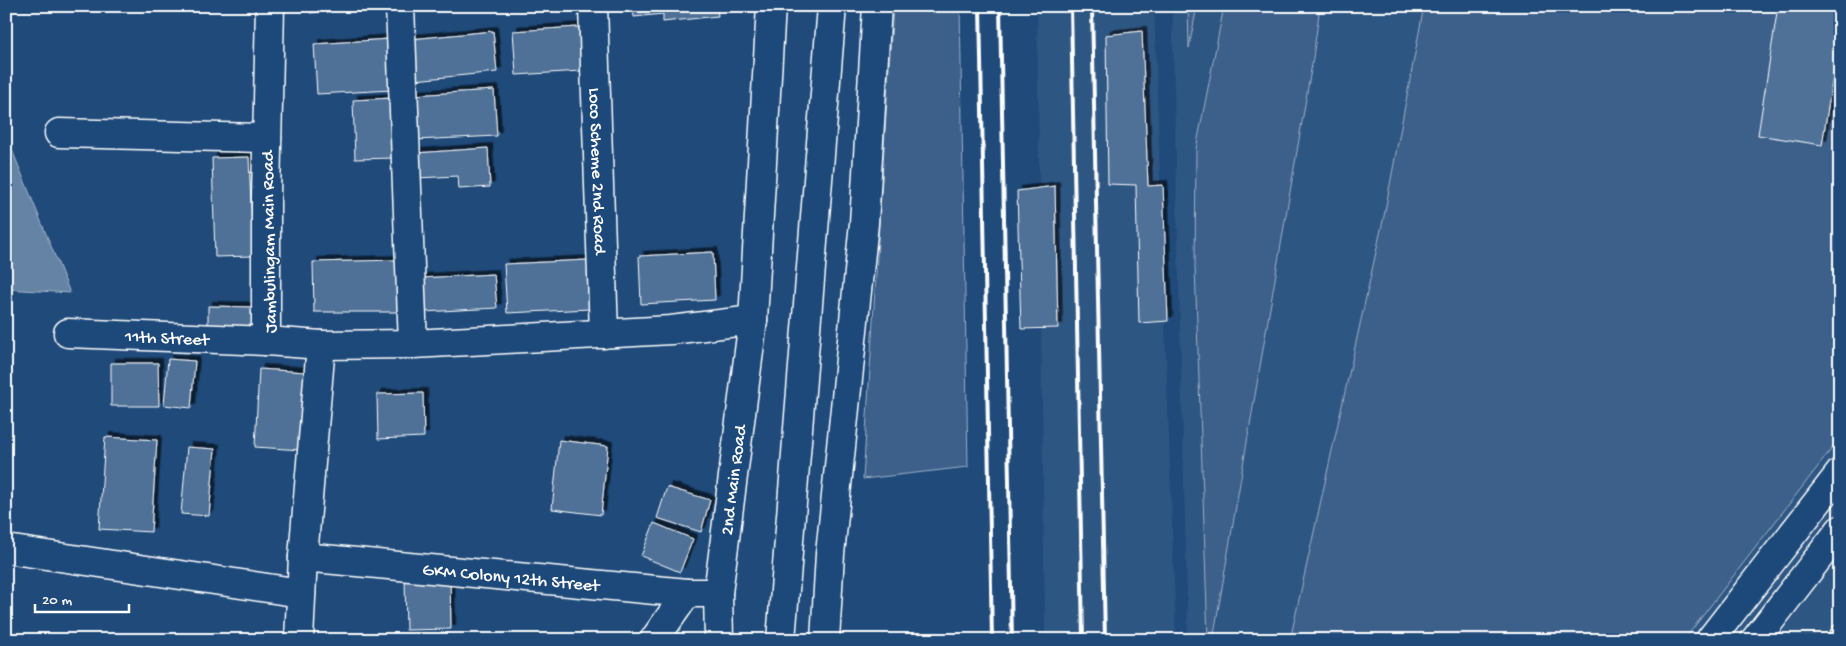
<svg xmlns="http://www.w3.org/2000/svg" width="1846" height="646" font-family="'Gochi Hand',sans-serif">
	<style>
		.built { fill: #2e5683 }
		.green { fill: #3c618b; stroke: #9eb0c5 }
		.water { fill: #6583a4; stroke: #a3b5c8 }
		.building { fill: #507197; stroke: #fff; filter: url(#shadow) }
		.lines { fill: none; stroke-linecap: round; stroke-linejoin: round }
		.service-casing { stroke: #fff; stroke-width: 19 }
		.minor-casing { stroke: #fff; stroke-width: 31 }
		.tertiary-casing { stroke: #fff; stroke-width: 31 }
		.secondary-casing { stroke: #fff; stroke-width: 31 }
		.service { stroke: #1f4a7a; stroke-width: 15 }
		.minor { stroke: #1f4a7a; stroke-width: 28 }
		.tertiary { stroke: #1f4a7a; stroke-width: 28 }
		.secondary { stroke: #1f4a7a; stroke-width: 28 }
		.rail { stroke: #fff; stroke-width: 4 }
		.labels { text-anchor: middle; stroke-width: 4; stroke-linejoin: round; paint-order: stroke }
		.street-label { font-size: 18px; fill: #fff; stroke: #1f4a7a }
	</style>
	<defs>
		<filter id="shadow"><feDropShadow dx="4.5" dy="-4.5" stdDeviation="0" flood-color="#0009"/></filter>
	</defs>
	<rect width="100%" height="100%" fill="#1f4a7a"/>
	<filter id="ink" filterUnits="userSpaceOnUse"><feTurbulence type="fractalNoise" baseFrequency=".02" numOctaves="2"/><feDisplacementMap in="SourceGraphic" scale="10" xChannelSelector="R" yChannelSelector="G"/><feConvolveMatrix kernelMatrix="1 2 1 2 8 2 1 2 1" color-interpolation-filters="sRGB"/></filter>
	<g filter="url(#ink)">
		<g class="built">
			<polygon points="1037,6 1154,6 1176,640 1045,640"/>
			<polygon points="1172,6 1840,6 1840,640 1188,640"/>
		</g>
		<g class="green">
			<polygon points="893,6 960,6 968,467 863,479"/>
			<polygon points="1188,6 1197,6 1189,48"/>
			<polygon points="1224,6 1320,6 1313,58 1213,640 1208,640 1195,266 1196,149"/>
			<polygon points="1424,6 1840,6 1840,438 1684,640 1290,640 1384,216"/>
		</g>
		<polygon class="water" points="6,135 70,293 6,289"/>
		<g class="building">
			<polygon points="310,6 355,6 355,8 310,13"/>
			<polygon points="633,6 717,6 718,16 663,22 663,14 634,17"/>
			<polygon points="1778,6 1840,6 1840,32 1822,145 1758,135"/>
			<polygon points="579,27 581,71 516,75 513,31"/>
			<polygon points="493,31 497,72 415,80 411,39"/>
			<polygon points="1142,31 1148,186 1163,185 1168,321 1139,323 1136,185 1108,184 1106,35"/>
			<polygon points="389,39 392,90 317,94 314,44"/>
			<polygon points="494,90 497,136 416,140 413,95"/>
			<polygon points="393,98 395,158 355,159 353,100"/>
			<polygon points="488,148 490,187 459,189 458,176 417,178 415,153"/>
			<polygon points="249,157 253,256 215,257 212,158"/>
			<polygon points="1055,186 1058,328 1021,329 1017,191"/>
			<polygon points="713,252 715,300 641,304 639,256"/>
			<polygon points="398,260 400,312 314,312 313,262"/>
			<polygon points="588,260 590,309 507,313 504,264"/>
			<polygon points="494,274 497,308 423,312 421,278"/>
			<polygon points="208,306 254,307 254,330 208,330"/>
			<polygon points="168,359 195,361 191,408 164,405"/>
			<polygon points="111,363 158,363 159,406 111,406"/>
			<polygon points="259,369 306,372 301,450 255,447"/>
			<polygon points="423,393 424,437 378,439 377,394"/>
			<polygon points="105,437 157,440 151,532 99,529"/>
			<polygon points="559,440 608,446 601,515 552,509"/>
			<polygon points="187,447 215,449 209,516 181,514"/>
			<polygon points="667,487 710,500 701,532 657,518"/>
			<polygon points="654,523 693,539 680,572 641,556"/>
			<polygon points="450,577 451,629 406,630 405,578"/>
		</g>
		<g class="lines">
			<defs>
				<polyline id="service" points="1835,640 1840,632"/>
				<g id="minor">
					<polyline points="400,6 413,344"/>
					<path id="s1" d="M593,6L604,334"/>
					<polyline points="59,133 267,138"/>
					<path id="s2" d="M68,333L266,341"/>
					<polyline points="6,549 301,593"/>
					<path id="s3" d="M303,557L687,593H718"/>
					<polyline points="654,640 687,593"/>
				</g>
				<g id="tertiary">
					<polyline points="299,640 303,557 321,345"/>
					<path id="s4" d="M719,640L718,593L753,320"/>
				</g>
				<g id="secondary">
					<polyline points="270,6 266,196 266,341 321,345 413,344 671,330 753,320 771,6"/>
					<polyline points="781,640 832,6"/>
					<polyline points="825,640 830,554 864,223 877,6"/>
					<polyline points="1710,640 1840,473"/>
					<polyline points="1755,640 1840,530"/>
				</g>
			</defs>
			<use href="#service" class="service-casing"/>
			<use href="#minor" class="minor-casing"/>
			<use href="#tertiary" class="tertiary-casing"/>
			<use href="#secondary" class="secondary-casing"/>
			<use href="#service" class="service"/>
			<use href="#minor" class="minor"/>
			<use href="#tertiary" class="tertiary"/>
			<use href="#secondary" class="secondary"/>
			<g class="rail">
				<polyline points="980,6 992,640"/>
				<polyline points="1000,6 1012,640"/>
				<polyline points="1071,6 1083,640"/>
				<polyline points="1092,6 1105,640"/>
			</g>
		</g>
	</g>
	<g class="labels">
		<g class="street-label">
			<text dy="6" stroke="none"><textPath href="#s1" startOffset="165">Loco Scheme 2nd Road</textPath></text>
			<text transform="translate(268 242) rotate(-91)" y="6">Jambulingam Main Road</text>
			<text dy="6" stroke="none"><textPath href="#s2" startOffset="99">11th Street</textPath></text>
			<text dy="6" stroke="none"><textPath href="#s4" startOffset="161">2nd Main Road</textPath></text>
			<text dy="6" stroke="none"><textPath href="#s3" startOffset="209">GKM Colony 12th Street</textPath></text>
		</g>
	</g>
	<rect width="1846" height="646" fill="none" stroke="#1f4a7a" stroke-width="25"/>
	<rect x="12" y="12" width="1821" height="621" fill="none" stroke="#fff" stroke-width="2" filter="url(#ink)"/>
	<path d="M35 604v8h94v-8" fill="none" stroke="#ffffff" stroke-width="2.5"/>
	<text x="42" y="604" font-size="15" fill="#ffffff" stroke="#1f4a7a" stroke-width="4" paint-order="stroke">20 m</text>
</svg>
